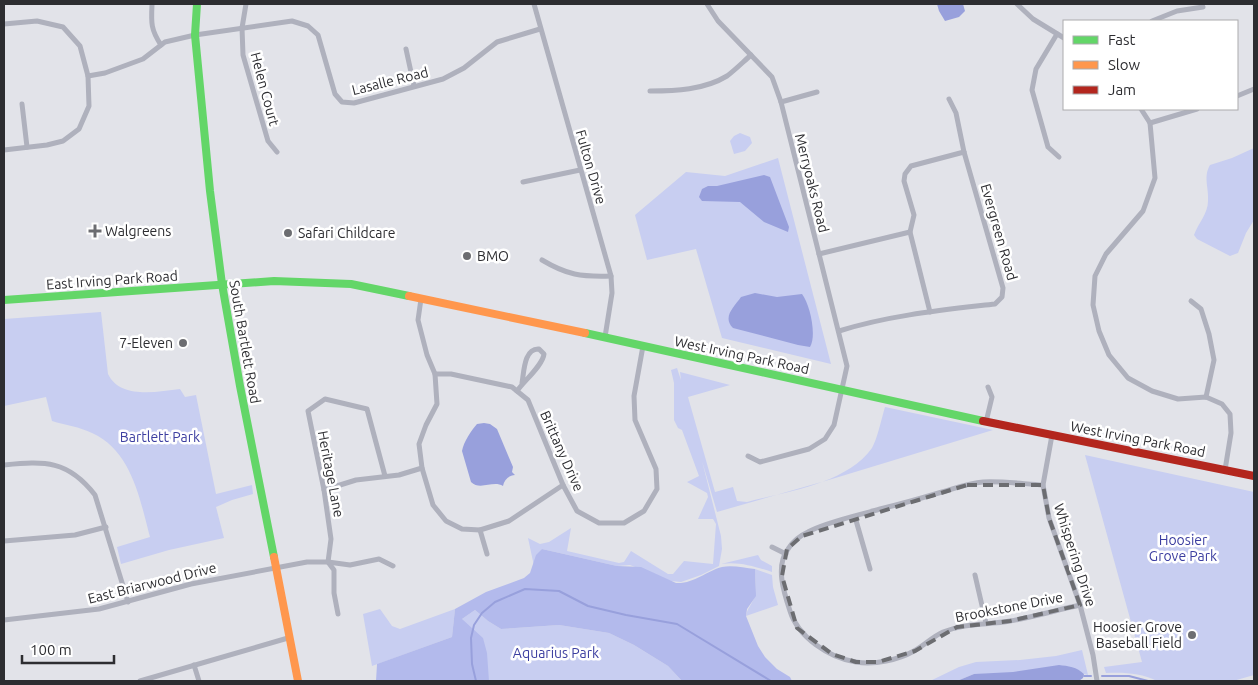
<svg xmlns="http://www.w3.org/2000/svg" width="1258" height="685" font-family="Ubuntu,sans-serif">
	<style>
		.green { fill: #c8cef1 }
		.forest { fill: #b3baec }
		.water { fill: #98a0dc }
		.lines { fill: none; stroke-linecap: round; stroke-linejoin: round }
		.stream { stroke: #98a0dc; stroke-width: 2 }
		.street { stroke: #afb1bd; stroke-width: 5 }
		.fast { stroke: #63d668; stroke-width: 8 }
		.slow { stroke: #ff974d; stroke-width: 8 }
		.jam { stroke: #b3261e; stroke-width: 8 }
		.marked { fill: none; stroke: #6c6d71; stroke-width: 4; stroke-dasharray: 10 6; stroke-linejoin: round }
		.poi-dot { fill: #6c6d71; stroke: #fff; stroke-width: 2 }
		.labels { text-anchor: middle; stroke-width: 5; stroke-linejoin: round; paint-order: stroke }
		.street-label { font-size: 14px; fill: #2d2d31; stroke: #fff }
		.poi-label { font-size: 14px; fill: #2d2d31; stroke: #fff; text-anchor: start }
		.park-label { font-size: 14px; fill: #3c3ea0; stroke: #fff }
	</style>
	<rect width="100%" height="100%" fill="#e2e3e9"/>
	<g class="green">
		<polygon points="740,133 750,137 752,143 745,151 734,154 730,141 734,136"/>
		<path d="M1254,148V220L1246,233L1238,253L1230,256L1197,239L1194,235C1198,223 1208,214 1208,201C1209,187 1203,177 1210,165L1232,158Z"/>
		<polygon points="778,158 831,364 722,338 696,249 647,260 635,215 686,172 725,176"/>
		<path d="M101,312L108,374C120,399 156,392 180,389L185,397L196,395L216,494L252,485L253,494L232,500L216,507L224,538L169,550L121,564L117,547L150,537C140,500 132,451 92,433C80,427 65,425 52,421L46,397L4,406V319Z"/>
		<path d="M677,368L681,380L680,372L730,385L688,397L715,492L733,487L737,501L747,502C788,491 846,484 872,448C877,440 882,417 885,407L993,430L832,479L717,512L702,461L721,536L722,549L719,566L701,575L681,582L671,581L630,565L617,566L542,549L534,566L528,538L540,544L549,542L571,528L567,551L619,563L624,562L631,551L668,574H673L684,561L713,564L716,524L713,519H698L708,497L707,493L687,482L699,476L682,430L678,428L674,420V383L671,370Z"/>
		<path d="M1085,455L1254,492V675L1233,681H1157C1141,673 1124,672 1106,673L1104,667L1142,662Z"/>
		<path d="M758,555L761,560L772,566V572C756,567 739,561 721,564Z"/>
		<path d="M755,569L772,575L773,587L778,605L746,616C747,609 752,604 754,598C757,589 755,578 755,569Z"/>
		<polygon points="380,609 392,626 400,629 455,609 452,637 372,666 363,614"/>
		<polygon points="475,610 488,621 501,629 559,625 609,633 634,645 668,666 682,681 489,681 462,619"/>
		<polygon points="1082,650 1088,675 1084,674 1080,671 981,674 974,674 957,681 930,681 959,667 976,662 1020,660 1056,656"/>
	</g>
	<path class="forest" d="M542,549L617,566L641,567L676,583C694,584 706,571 722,567C733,565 744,568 755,569L756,596L747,609L746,616L758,646L765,657L777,669L790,677L792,681H682L668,666L634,645L609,633L559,625L501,629L488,621L475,610L462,619L483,638L487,653L489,681H376L377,664L452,637L455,609L486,592L524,578L530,573L536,555Z"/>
	<g class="water">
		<polygon points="937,4 963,4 965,11 959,17 945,21 939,11"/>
		<polygon points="764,175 770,177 789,227 788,232 764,222 740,202 702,201 699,197 702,189 708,186 717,186"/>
		<path d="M755,293L777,297L802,294C810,304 817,336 810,347L798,345L733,328C722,317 734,307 741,297Z"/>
		<path d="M484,423L490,424L497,429L513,467L512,472L515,475C509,475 504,480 503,486C493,480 480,491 471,482L462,451C464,441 471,431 477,424Z"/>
		<path d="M1059,665C1068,666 1077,667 1084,674L1083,678L1079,681H957L974,674L1013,672Z"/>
	</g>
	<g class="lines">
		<g class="stream">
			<polyline points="1084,676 1091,676"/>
			<polyline points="1102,676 1129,676 1148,681"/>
			<polyline points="476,681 472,664 471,638 474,625 482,613 495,602 525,589 559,591 588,606 626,615 677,624 771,681"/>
		</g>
		<g class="street">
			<polyline points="246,4 242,28 243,55 268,141 277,152"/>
			<polyline points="534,4 611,276 612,293 605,337"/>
			<polyline points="707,4 718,21 772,77 781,102 847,366 834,425 825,439 809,449 760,462 748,456"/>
			<polyline points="1017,4 1033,19 1064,38"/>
			<path d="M152,5C151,23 151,30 161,45"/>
			<polyline points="1152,21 1177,11 1203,7"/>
			<polyline points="4,24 37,21 63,27 80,46 88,76 105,73 143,59 165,42 195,35 292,21 308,26 318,35 335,94 342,102 354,103 443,79 464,68 497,42 540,29"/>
			<polyline points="1057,34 1036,69 1032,90 1048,147 1059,157"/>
			<polyline points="406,49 414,86"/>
			<path d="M650,91C675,91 704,90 727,76C735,70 743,62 751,55"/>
			<polyline points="1237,96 1254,89"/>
			<polyline points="781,102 817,92"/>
			<polyline points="22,104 27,147"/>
			<polyline points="1141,109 1150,123 1155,178 1143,211 1106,254 1095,276 1093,305 1099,331 1109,355 1128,378 1152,391 1178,399 1206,397 1222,404 1230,414 1231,433 1225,470"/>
			<polyline points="1150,123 1197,109"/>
			<polyline points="4,150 47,145 63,141 79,129 89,106 88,76"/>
			<polyline points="523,182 580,170"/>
			<polyline points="819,254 910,232"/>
			<path d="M542,260C567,275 581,277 611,276"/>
			<polyline points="421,299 418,320 427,355 435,374 437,404 426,425 419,444 422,468 433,505 446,521 462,529 480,530 509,521 563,485"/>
			<polyline points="1191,301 1201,309 1209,334 1214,360 1206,397"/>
			<polyline points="930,312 910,232 914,215 904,181 905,174 911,166 964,152"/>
			<path d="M839,331C890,315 943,310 995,304L1002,297L1003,288L964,152L956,113L949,99"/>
			<polyline points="435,374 451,374 512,387 528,400 563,485 577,511 599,523 624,523 644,511 657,489 656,469 635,420 634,396 643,346"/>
			<path d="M517,391C524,381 543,365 544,354L539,349C524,348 524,372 522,383"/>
			<polyline points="986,422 992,397 988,387"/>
			<polyline points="1052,435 1043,485 1049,518 1080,605 1093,655 1097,681"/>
			<path d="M4,465C45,461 68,460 95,495L128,602"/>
			<path d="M1043,485C1024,484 1003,481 983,482C969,483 956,488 942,492C922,498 901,504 880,509C860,515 826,522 808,532C801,535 792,542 788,549C775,566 784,593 790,611C798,637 829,658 856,662C875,665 898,660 914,651C925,645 932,637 943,632C965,623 987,625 1010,621C1033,617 1057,610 1080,605"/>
			<polyline points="324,490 356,480 399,475 422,468"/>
			<polyline points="855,517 870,569"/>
			<polyline points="480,530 487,554"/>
			<polyline points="4,541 75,535 106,527"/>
			<polyline points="772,547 786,554"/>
			<polyline points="975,575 986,623"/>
			<polyline points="338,614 334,593 334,570 328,562 331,539 324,490 308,411 325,399 367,409 385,476"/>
			<polyline points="4,620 99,609 191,584 307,562 328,562 350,565 379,559 393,566"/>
			<polyline points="194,665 199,681"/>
			<polyline points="140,681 288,638"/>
		</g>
		<g class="fast">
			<polyline points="197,4 195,35 210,191 222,284 240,386 274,557"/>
			<polyline points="4,300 274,281 351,284 409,296"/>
			<polyline points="585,333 983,421"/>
		</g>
		<g class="slow">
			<polyline points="409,296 585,333"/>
			<polyline points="274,557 298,681"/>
		</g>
		<polyline class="jam" points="983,421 1254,476"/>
	</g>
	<path class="marked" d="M967,485H1043L1049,518L1080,605L1010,621L957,627L915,651L878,662H856L832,654L797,628L782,576L787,549L802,536Z"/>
	<g class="poi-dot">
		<path d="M92.5 223.5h5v5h5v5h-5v5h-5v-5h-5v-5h5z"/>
		<circle cx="288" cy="233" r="5"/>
		<circle cx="467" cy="256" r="5"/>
		<circle cx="183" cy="343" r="5"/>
		<circle cx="1192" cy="635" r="5"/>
	</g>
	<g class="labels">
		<g class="street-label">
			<text transform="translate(390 81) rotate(-14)" y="5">Lasalle Road</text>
			<text transform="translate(265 89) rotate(75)" y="5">Helen Court</text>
			<text transform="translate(591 167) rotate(74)" y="5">Fulton Drive</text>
			<text transform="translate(812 183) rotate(76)" y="5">Merryoaks Road</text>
			<text transform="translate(999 232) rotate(74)" y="5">Evergreen Road</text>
			<text transform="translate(112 280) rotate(-4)" y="5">East Irving Park Road</text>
			<text transform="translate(245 342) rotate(80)" y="5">South Bartlett Road</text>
			<text transform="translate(742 355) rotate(12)" y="5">West Irving Park Road</text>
			<text transform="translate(1138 439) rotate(11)" y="5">West Irving Park Road</text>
			<text transform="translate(562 451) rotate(66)" y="5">Brittany Drive</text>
			<text transform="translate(331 474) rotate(79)" y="5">Heritage Lane</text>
			<text transform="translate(1075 555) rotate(72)" y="5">Whispering Drive</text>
			<text transform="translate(152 583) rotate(-14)" y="5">East Briarwood Drive</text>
			<text transform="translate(1009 607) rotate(-11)" y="5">Brookstone Drive</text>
		</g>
		<g class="poi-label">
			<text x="105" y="236">Walgreens</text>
			<text x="298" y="238">Safari Childcare</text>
			<text x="477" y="261">BMO</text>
			<text x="173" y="348" text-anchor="end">7-Eleven</text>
			<text x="1182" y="632" text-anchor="end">Hoosier Grove<tspan x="1182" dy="16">Baseball Field</tspan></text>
		</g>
		<g class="park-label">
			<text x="160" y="442">Bartlett Park</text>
			<text x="1183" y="545">Hoosier<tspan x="1183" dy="16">Grove Park</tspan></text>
			<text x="556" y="658">Aquarius Park</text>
		</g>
	</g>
	<rect width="1258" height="685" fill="none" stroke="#2d2d31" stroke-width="10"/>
	<rect x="1063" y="20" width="175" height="90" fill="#ffffff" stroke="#ababad"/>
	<rect x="1073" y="36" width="25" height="8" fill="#63d668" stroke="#ababad"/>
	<text x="1108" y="45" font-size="15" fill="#2d2d31">Fast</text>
	<rect x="1073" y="61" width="25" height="8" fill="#ff974d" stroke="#ababad"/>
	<text x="1108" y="70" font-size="15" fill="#2d2d31">Slow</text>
	<rect x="1073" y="86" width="25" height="8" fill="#b3261e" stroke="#ababad"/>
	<text x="1108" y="95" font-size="15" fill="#2d2d31">Jam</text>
	<path d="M22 655v8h92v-8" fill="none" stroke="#2d2d31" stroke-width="2.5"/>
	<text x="30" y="655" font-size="15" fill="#2d2d31" stroke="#ffffff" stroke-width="4" paint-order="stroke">100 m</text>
</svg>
